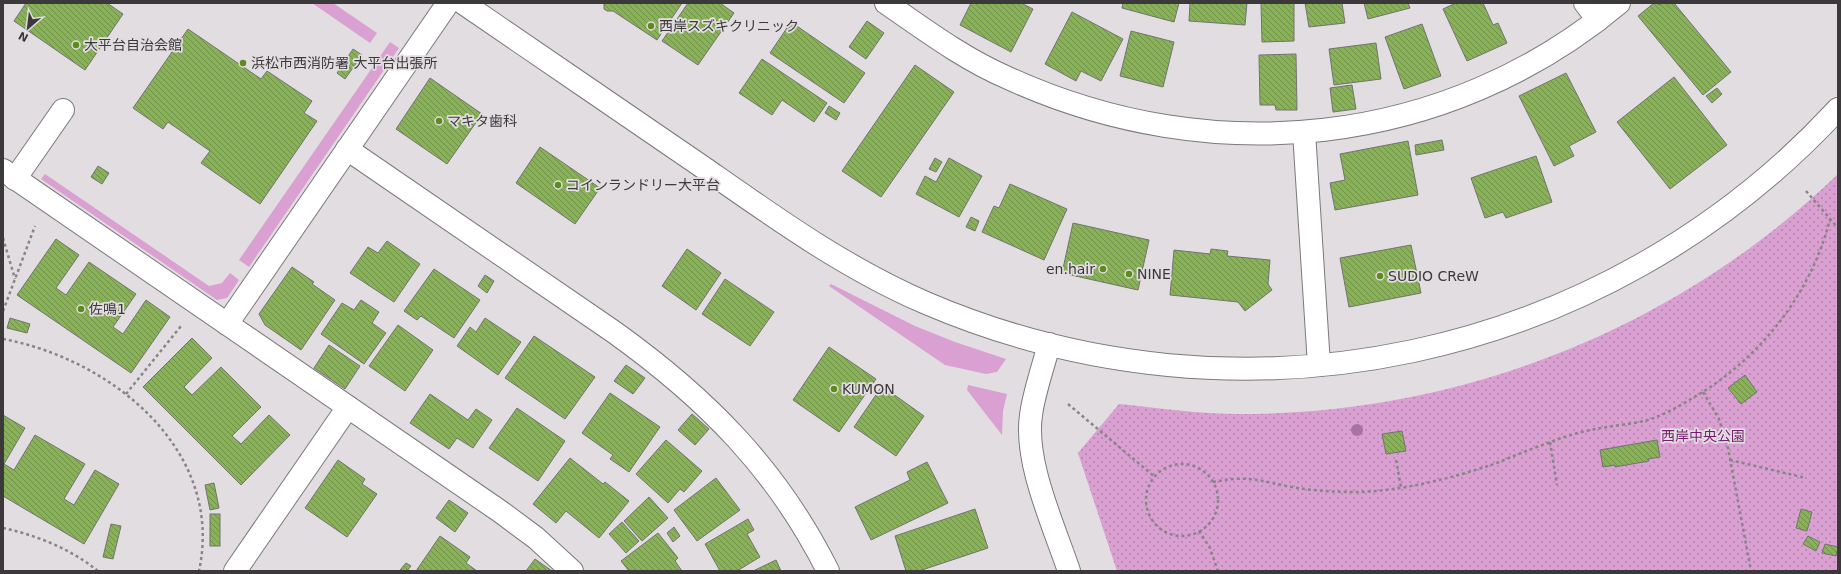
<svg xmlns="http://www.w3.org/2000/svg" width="1841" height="574" font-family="'DejaVu Sans','Noto Sans JP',sans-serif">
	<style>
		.grass { fill: #daa0d1 }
		.park { fill: url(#park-dots) }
		.building { fill: url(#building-back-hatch); stroke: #72746f }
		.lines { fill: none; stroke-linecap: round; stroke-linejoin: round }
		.minor-casing { stroke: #7c787b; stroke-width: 24 }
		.path { stroke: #888487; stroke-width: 2.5; stroke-dasharray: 3 3; stroke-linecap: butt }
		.minor { stroke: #fff; stroke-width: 22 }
		.tree { fill: #a773a3 }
		.poi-dot { fill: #5f8b1c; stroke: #e2dde1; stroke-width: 1.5 }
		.labels { text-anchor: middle; stroke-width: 3.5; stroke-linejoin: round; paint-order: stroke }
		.poi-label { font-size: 14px; fill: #3b393a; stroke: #e2dde1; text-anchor: start }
		.park-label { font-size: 14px; fill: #771d70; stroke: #e2dde1 }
	</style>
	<defs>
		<pattern id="park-dots" width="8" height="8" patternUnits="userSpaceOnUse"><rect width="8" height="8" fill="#daa0d1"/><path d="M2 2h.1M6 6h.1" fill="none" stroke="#b283ab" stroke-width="1.8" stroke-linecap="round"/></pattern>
		<pattern id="building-back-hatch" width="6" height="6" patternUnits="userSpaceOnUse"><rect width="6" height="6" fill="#88b158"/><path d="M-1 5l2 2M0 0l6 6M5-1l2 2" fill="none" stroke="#70914a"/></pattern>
	</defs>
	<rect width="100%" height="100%" fill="#e2dde1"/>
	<g class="grass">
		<polygon points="312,3 333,3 377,33 370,43"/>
		<polygon points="390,42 399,48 249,267 239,260"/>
		<polygon points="45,174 209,286 222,283 230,273 239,280 227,298 217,300 41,179"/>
		<polygon points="831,284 915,326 955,342 1006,359 997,372 986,374 945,365 829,286"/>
		<polygon points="968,385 1007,394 1003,411 1002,435 967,390"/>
	</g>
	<path class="park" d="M1838,174V571H1117L1078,453L1119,404C1159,408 1199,414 1240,414C1463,414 1678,328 1838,174Z"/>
	<g class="building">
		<polygon points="26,3 107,3 123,14 85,70 14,21"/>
		<polygon points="604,3 682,3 657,40 613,11 607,11 604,9"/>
		<polygon points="688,3 720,3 734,13 698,65 662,41"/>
		<polygon points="971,3 1021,3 1033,9 1011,52 960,25"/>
		<polygon points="1123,3 1179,3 1174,22 1122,8"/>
		<polygon points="1190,3 1247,3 1245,25 1189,21"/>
		<polygon points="1261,3 1294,3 1294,41 1262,42"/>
		<polygon points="1305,3 1342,3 1345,23 1309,27"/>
		<polygon points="1364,3 1408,3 1410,8 1368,19"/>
		<polygon points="1456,3 1483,3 1493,25 1498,23 1507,43 1467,61 1443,9"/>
		<polygon points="1654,3 1657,3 1659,5 1661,3 1674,3 1731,72 1703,95 1638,16"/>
		<polygon points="1072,12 1123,39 1101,81 1081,71 1076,81 1045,64"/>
		<polygon points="867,21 884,33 866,59 849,47"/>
		<polygon points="791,22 865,73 844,103 770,53"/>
		<polygon points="1422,24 1441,76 1404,89 1385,37"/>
		<polygon points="188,29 261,79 267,71 312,101 304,113 317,121 260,204 201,163 210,151 168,122 163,129 133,108"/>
		<polygon points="1131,31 1174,42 1163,87 1120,76"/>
		<polygon points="1376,43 1381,79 1334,85 1329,49"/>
		<polygon points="353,49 362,55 345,79 337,73"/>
		<polygon points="1296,54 1297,110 1276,110 1275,105 1260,105 1259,55"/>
		<polygon points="762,59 827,103 814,122 782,100 772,115 739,93"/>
		<polygon points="915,65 954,92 881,197 842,171"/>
		<polygon points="1566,73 1596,132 1569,146 1574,156 1554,166 1519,96"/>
		<polygon points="1674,77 1727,145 1670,189 1617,122"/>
		<polygon points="430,78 482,114 447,164 396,129"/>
		<polygon points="1352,85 1356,109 1333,112 1330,88"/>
		<polygon points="1717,88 1722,94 1712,103 1706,96"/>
		<polygon points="829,106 840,113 836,120 825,113"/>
		<polygon points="1442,140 1444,150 1416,155 1415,145"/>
		<polygon points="1408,141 1418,195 1335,210 1330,183 1345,180 1340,154"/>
		<polygon points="540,147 600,188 575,224 516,183"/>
		<polygon points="1536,156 1552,202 1506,218 1503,212 1485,218 1471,178"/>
		<polygon points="935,158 942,162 936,172 929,169"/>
		<polygon points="949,158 982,176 959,217 916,194 925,176 936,182"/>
		<polygon points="98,166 109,173 102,184 91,177"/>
		<polygon points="1010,184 1067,209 1044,260 982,232 994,206 999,208"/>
		<polygon points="971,217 979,221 975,231 966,227"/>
		<polygon points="1073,223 1149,240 1138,290 1062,273"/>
		<polygon points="56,239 79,255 56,288 66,295 89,262 136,294 113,327 123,334 146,300 170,317 131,373 17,295"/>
		<polygon points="387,241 420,264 394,302 350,273 368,247 378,253"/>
		<polygon points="1411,245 1421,293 1349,307 1340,258"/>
		<polygon points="687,249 721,273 696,310 662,286"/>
		<polygon points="1211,249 1228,251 1227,256 1270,260 1268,284 1272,290 1245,311 1238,302 1170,295 1174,250 1210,254"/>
		<polygon points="292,267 314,282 312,284 335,300 301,350 265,325 259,314"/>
		<polygon points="434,269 480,300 454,338 421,316 417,320 404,311"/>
		<polygon points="485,275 494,281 487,293 478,286"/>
		<polygon points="725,279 774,312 750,346 702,314"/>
		<polygon points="361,300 379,312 372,323 386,333 364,364 321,334 342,303 354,310"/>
		<polygon points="10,318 30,324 27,333 7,328"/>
		<polygon points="485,318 521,342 498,375 457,346 470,327 476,332"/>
		<polygon points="398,325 433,350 405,391 369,366"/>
		<polygon points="534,336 595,377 565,419 505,378"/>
		<polygon points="192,338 212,358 184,387 192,395 221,367 261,407 232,436 241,444 269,415 290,435 241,485 143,387"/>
		<polygon points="329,345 360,366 345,389 314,368"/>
		<polygon points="829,347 876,379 839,432 793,400"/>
		<polygon points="626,365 645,378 633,394 614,381"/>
		<polygon points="1745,375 1757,392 1741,404 1728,388"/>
		<polygon points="882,386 924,416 896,456 854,427"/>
		<polygon points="610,393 660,427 629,472 610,459 613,455 582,433"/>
		<polygon points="430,394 468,420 476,409 492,420 473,448 457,438 449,449 410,423"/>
		<polygon points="517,408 565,441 538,481 489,448"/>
		<polygon points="692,414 709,429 695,445 678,430"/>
		<polygon points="3,415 25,428 4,464 14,470 35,435 85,464 64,499 74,505 95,470 119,484 84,544 3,496"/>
		<polygon points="1402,431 1406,451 1386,454 1382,434"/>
		<polygon points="666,440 702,471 684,492 680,489 668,503 636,474"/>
		<polygon points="1657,440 1660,457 1648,459 1649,461 1615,467 1615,465 1603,467 1600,450"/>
		<polygon points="570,458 603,484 605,482 629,501 599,538 566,511 556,523 533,504"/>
		<polygon points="338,460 365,479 362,484 377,494 347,537 305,508"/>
		<polygon points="927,462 948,503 871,540 855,507 910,480 907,472"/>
		<polygon points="716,478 740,510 697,541 674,510"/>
		<polygon points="214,483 219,508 210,510 205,485"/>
		<polygon points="649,497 668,518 642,541 624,521"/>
		<polygon points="449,500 468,513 455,532 436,518"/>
		<polygon points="975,509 988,548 919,571 906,571 895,536"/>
		<polygon points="1801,509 1812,512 1807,531 1796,528"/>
		<rect x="210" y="514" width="10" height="32"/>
		<polygon points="748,519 754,530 747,534 760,557 737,571 720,571 705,544"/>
		<polygon points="622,522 639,541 626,553 609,534"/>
		<polygon points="111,524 121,526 113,559 103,557"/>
		<polygon points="674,527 680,536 673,542 667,533"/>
		<polygon points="658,533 678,558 675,561 682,571 629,571 621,561"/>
		<polygon points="440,536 470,557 466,563 477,571 416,571"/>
		<polygon points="1808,536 1820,542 1816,551 1803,544"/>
		<polygon points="1825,544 1838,547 1836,556 1822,553"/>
		<polygon points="535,559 552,571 526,571"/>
		<polygon points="776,560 781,571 753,571"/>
		<polygon points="406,563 411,566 407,571 402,571 400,570"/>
	</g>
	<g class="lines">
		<defs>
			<g id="minor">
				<path d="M463,3C544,59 626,114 707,170C777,219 847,269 926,303C1241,438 1605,361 1838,109"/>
				<path d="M886,3C925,30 964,59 1008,78C1211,171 1446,148 1619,3"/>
				<polyline points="1585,3 1598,20"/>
				<polyline points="1304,132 1319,365"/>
				<path d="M347,149L614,332C706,398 777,469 828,571"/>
				<polyline points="3,170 501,512 536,538 572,571"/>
				<polyline points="15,179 63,110"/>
				<polyline points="227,324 448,3"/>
				<path d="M1049,344C1043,368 1034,392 1031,415C1024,462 1054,526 1069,571"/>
				<polyline points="235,571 348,407"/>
			</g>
		</defs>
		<use href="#minor" class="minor-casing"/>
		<g class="path">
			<polyline points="1806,191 1838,228"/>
			<polyline points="3,238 15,279"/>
			<polyline points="3,311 35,226"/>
			<path d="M3,339C111,359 225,450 199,571"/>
			<polyline points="1703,392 1719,419 1728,448 1751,571"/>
			<polyline points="126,394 181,326"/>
			<polyline points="1068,404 1155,477"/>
			<polyline points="1550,442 1557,485"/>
			<polyline points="1396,460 1401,487"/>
			<polyline points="1730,460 1806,478"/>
			<circle cx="1182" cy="500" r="36"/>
			<path d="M1213,482C1220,481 1227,479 1235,479C1254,477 1273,484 1292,487C1314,491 1336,492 1358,492C1402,491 1452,478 1494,464C1512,457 1530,449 1548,443C1565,436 1583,431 1601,428C1617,425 1635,424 1651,419C1665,414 1678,407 1691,399C1758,361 1811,295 1830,219"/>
			<path d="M3,528C36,535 71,549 98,571"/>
			<polyline points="1199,531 1210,548 1218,571"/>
		</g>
		<use href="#minor" class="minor"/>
	</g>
	<circle class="tree" cx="1357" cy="430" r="6"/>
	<g class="poi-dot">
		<circle cx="651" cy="26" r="4"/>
		<circle cx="76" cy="45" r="4"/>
		<circle cx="243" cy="63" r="4"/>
		<circle cx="439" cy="121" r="4"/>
		<circle cx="558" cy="185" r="4"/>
		<circle cx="1103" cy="269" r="4"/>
		<circle cx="1129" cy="274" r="4"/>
		<circle cx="1380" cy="276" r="4"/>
		<circle cx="81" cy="309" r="4"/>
		<circle cx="834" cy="389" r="4"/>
	</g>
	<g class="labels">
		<g class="poi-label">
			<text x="659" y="31">西岸スズキクリニック</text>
			<text x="84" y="50">大平台自治会館</text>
			<text x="251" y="68">浜松市西消防署 大平台出張所</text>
			<text x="447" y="126">マキタ歯科</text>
			<text x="566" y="190">コインランドリー大平台</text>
			<text x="1095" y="274" text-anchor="end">en.hair</text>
			<text x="1137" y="279">NINE</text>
			<text x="1388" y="281">SUDIO CReW</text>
			<text x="89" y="314">佐鳴1</text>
			<text x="842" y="394">KUMON</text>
		</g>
		<g class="park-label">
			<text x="1703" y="441">西岸中央公園</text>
		</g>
	</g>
	<rect width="1841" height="574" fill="none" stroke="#3b393a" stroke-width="8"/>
	<g transform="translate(28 28) rotate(208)" stroke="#e2dde1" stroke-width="3" paint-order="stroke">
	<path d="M0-3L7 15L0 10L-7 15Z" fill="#3b393a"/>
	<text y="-6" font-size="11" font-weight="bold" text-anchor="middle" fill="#3b393a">N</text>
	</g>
</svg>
